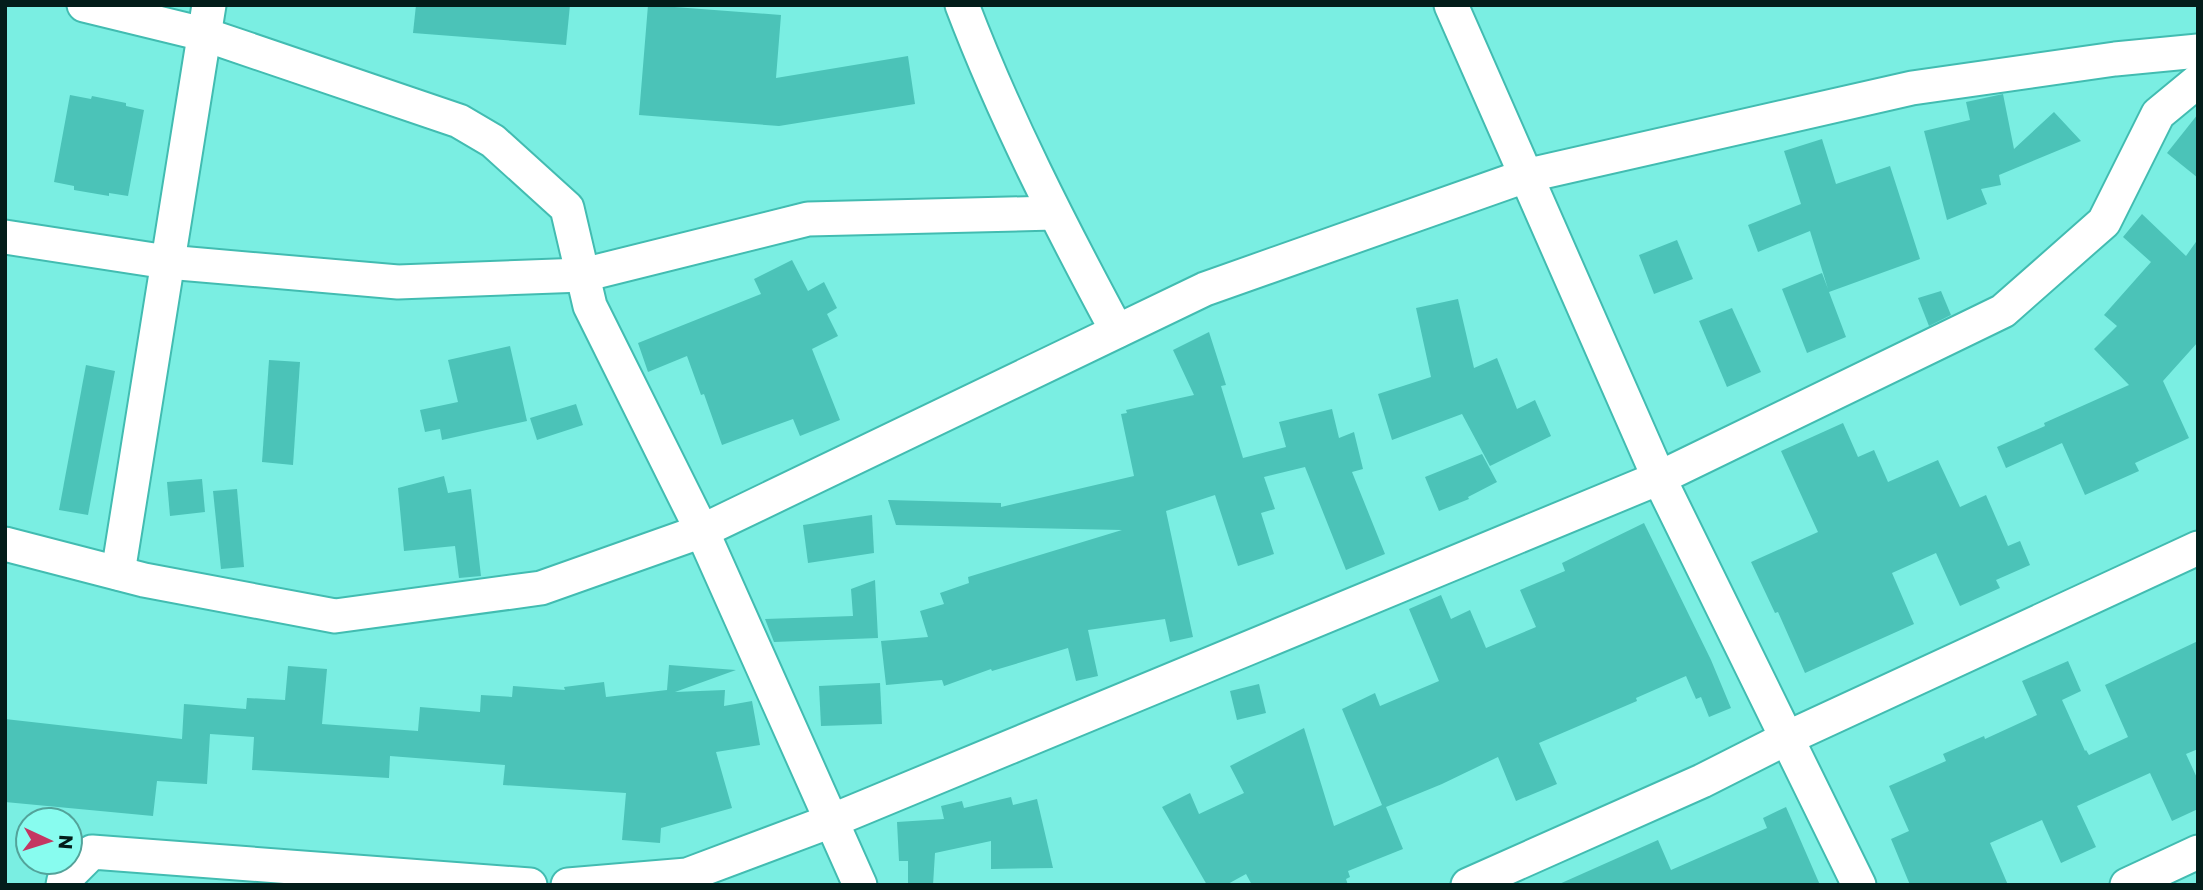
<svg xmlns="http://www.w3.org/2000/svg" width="2203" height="890" font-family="Poppins,sans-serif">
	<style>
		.building { fill: #4bc3b8 }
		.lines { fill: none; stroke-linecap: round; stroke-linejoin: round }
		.minor-casing { stroke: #42bcb1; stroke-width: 37 }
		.minor { stroke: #fff; stroke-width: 33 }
	</style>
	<rect width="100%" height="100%" fill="#7aeee2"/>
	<g class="building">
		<polygon points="416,5 570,5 566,45 413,33"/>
		<polygon points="648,5 781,15 776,78 908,56 915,104 779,126 639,115"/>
		<polygon points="2003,94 2014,149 2054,112 2081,141 1999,175 2001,185 1981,189 1987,204 1947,220 1924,131 1970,120 1966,102"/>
		<polygon points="70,95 91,99 92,96 126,103 126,106 144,110 128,196 109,193 109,196 74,190 74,186 54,182"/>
		<polygon points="2198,114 2198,178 2167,153"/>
		<polygon points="1822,139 1836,184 1890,166 1920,259 1829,292 1846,337 1807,353 1782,289 1822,273 1828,289 1810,231 1758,252 1748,225 1801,204 1784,151"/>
		<polygon points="2142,214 2186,256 2198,239 2198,342 2163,381 2189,438 2135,463 2139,471 2085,495 2062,443 2006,468 1997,447 2045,426 2044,423 2129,385 2094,349 2117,326 2104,315 2151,262 2123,237"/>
		<polygon points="1677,240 1693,279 1654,294 1639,255"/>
		<polygon points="792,260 808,291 824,282 837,308 827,314 838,336 812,349 840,420 800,436 793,419 722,445 704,394 701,395 687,356 648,372 638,343 761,294 754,279"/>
		<polygon points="1941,291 1951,315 1929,326 1918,298"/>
		<polygon points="1458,299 1474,368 1497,358 1517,409 1535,400 1551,436 1490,466 1462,414 1392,440 1378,394 1431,377 1416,308"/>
		<polygon points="1732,308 1761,372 1727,387 1699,321"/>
		<polygon points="1209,332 1226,385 1221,386 1243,458 1286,447 1279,422 1332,409 1339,438 1354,432 1363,469 1352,472 1385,554 1346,570 1305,467 1264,477 1275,509 1261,513 1274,554 1238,566 1215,495 1166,511 1193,637 1170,642 1165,619 1088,630 1098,676 1076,681 1068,648 992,671 991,669 944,686 942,680 886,685 881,641 928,637 920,611 944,604 940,593 969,583 968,577 1122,530 896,525 888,500 1001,503 1001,507 1134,476 1121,414 1127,413 1126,410 1194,395 1173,350"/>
		<polygon points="510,346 527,421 442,440 440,429 425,432 420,410 458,402 448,360"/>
		<polygon points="269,360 300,362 293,465 262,462"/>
		<polygon points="86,365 115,371 88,515 59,510"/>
		<polygon points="576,404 583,425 537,440 530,418"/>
		<polygon points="1843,423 1858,457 1874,450 1888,482 1938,460 1960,507 1986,495 2008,546 2020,541 2030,565 1996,580 2000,588 1960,606 1936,553 1892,573 1914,624 1805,673 1778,612 1775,613 1751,562 1818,532 1781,451"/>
		<polygon points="1482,454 1497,482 1468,497 1469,499 1439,511 1425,477"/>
		<polygon points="444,476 448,493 471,489 481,576 459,578 455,546 404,551 398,488"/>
		<polygon points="202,479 205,512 170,516 167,482"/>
		<polygon points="237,489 244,567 221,569 213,491"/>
		<polygon points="872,515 874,553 808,563 803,525"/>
		<polygon points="1644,523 1711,660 1731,708 1709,717 1701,697 1696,699 1686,676 1636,698 1637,701 1539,743 1557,784 1516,801 1498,757 1442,784 1386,807 1403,849 1348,871 1350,877 1346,879 1348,885 1252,885 1246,874 1226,885 1207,885 1162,807 1190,793 1199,814 1244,793 1230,766 1304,728 1334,826 1382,805 1342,709 1375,693 1380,706 1439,681 1409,609 1441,595 1451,619 1470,610 1486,648 1536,627 1520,590 1565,571 1562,563"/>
		<polygon points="875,580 878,638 774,642 765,619 853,616 851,589"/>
		<polygon points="2198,641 2198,749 2186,754 2198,780 2198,809 2172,821 2150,773 2077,806 2096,847 2061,863 2042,820 1990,843 2008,885 1910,885 1891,839 1909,831 1889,786 1946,761 1943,754 1984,736 1985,739 2037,715 2022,681 2068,661 2081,691 2062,700 2085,751 2086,750 2089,755 2128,737 2105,685"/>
		<polygon points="669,665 736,670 675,692 725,690 724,706 752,701 760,745 716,752 732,808 661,828 660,843 622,840 626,793 503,785 505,765 390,756 389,778 252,770 254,737 210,734 207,784 157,781 153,816 5,802 5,719 182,739 184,704 246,709 247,698 285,700 288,666 327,669 322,724 418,731 420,707 480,712 481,695 512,697 513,686 565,690 564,687 604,682 606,697 667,690"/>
		<polygon points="880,683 882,724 821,726 819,686"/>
		<polygon points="1259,684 1266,713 1237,720 1230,691"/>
		<polygon points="1011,797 1013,805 1037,799 1053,868 991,869 991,841 935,853 933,885 908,885 908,861 899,861 897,822 944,819 941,806 962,801 964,808"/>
		<polygon points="1786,807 1820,885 1557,885 1658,840 1671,870 1767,828 1763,818"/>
	</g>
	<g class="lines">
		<defs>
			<g id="minor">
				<polyline points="84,5 203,34 459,121 493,141 567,208 590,306 702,531 860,885"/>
				<path d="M962,5C1005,118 1060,225 1117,331"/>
				<polyline points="1451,5 1659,478 1859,885"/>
				<polyline points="5,237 167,262 398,282 583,275 808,219 1054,213"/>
				<polyline points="5,544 144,580 335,616 541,588 702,531 1205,289 1525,176 1912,88 2115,59 2198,51"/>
				<polyline points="118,573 209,5"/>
				<polyline points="63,885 64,880 92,852 530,885"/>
				<polyline points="568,885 687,875 831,821 1659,478 2003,311 2104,222 2158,114 2198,81"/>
				<polyline points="1468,885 1702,781 1785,739 2198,548"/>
				<polyline points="2127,885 2198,852"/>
			</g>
		</defs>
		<use href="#minor" class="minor-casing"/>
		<use href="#minor" class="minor"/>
	</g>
	<rect width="2203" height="890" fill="none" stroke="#031d1a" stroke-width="14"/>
	<g transform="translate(49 841) rotate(94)"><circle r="33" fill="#88fcef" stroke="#53a39a" stroke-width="2"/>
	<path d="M0-5L12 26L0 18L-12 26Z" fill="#c43662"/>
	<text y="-10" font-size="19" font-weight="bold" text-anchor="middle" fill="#031d1a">N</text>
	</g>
</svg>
